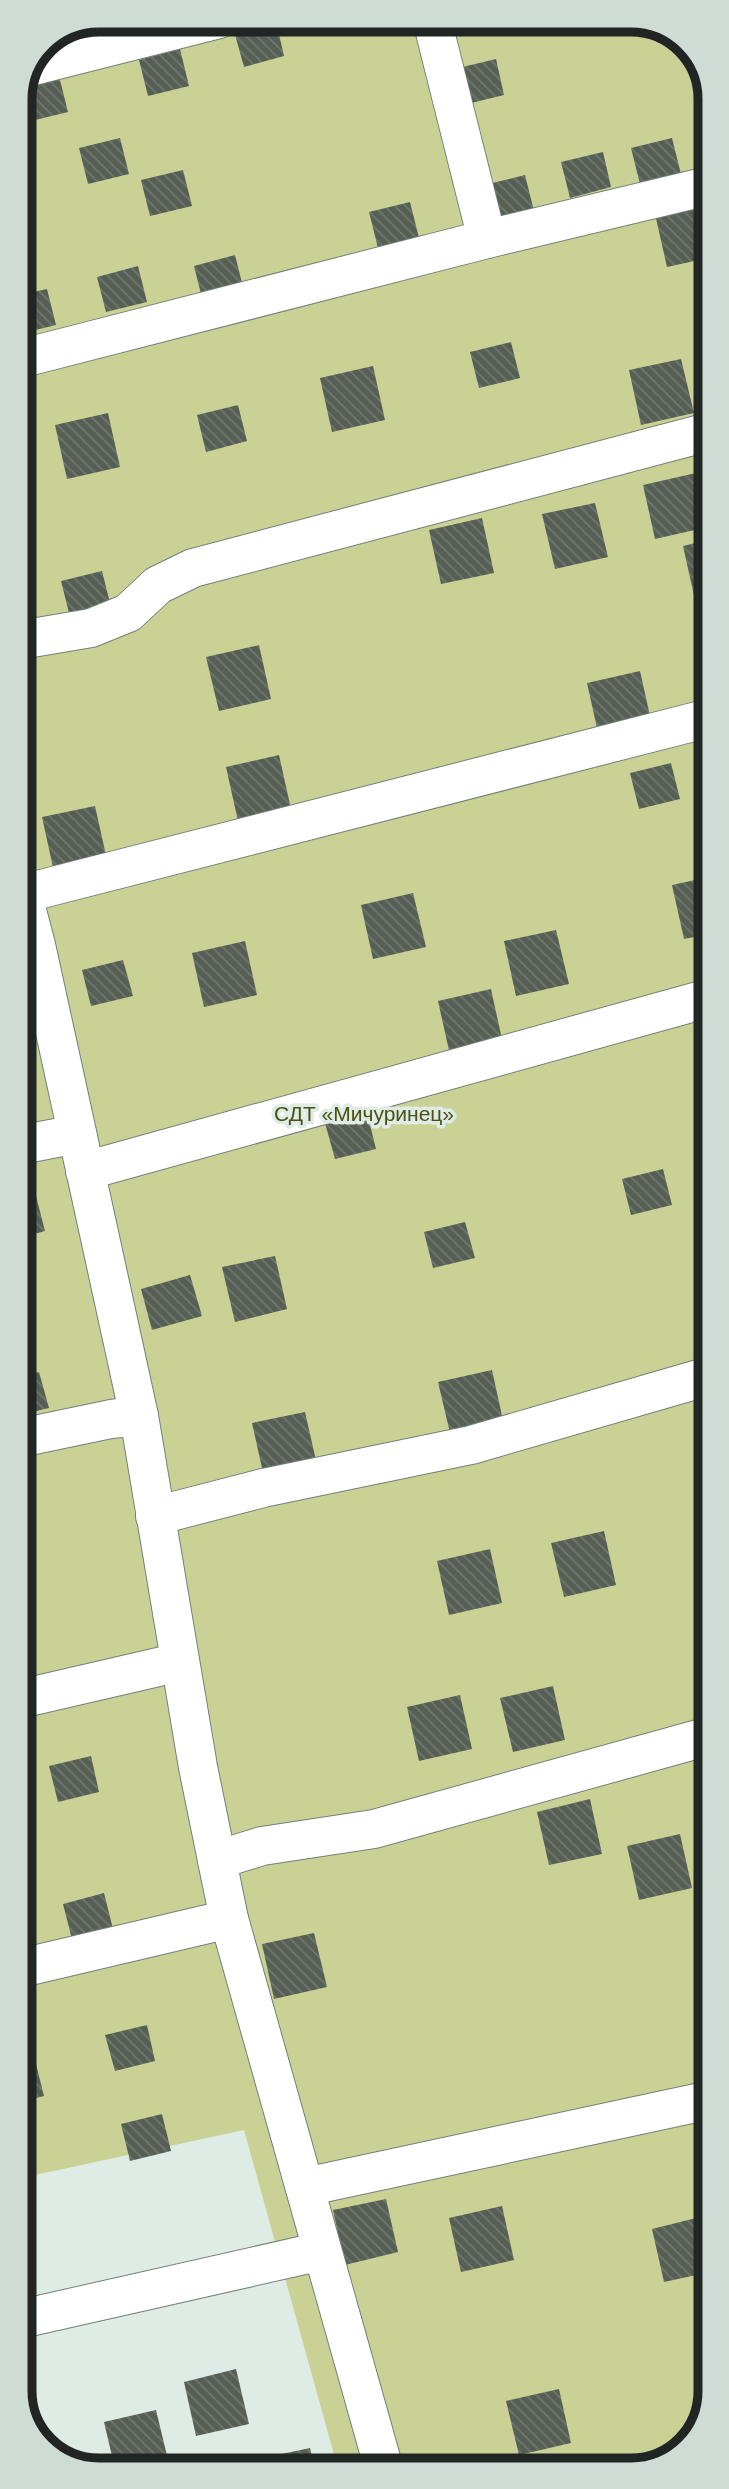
<svg xmlns="http://www.w3.org/2000/svg" width="729" height="2489" font-family="Arial,sans-serif">
	<style>
		.green { fill: #cad194 }
		.building { fill: url(#building-back-hatch) }
		.lines { fill: none; stroke-linecap: round; stroke-linejoin: round }
		.minor-casing { stroke: #74807a; stroke-width: 40 }
		.minor { stroke: #fff; stroke-width: 38 }
		.labels { text-anchor: middle; stroke-width: 7; stroke-linejoin: round; paint-order: stroke }
		.park-label { font-size: 21px; fill: #4c5013; stroke: #deece5 }
		.rim { fill: none; stroke: #212624; stroke-width: 9 }
	</style>
	<defs>
		<pattern id="building-back-hatch" width="6" height="6" patternUnits="userSpaceOnUse" patternTransform="scale(1.75)"><rect width="6" height="6" fill="#575f55"/><path d="M-1 5l2 2M0 0l6 6M5-1l2 2" fill="none" stroke="#70776f"/></pattern>
	</defs>
	<rect width="100%" height="100%" fill="#deece5"/>
	<polygon class="green" points="98,19 641,20 683,39 708,82 710,2391 693,2439 647,2468 338,2469 244,2130 21,2178 19,98 43,42"/>
	<g class="building">
		<polygon points="276,21 284,56 244,67 234,31"/>
		<polygon points="83,25 86,38 40,48 43,42"/>
		<polygon points="180,49 189,86 148,96 139,60"/>
		<polygon points="496,59 504,95 463,105 454,69"/>
		<polygon points="59,76 68,112 27,122 20,96 25,84"/>
		<polygon points="120,138 129,174 88,184 79,148"/>
		<polygon points="672,138 681,174 640,184 631,148"/>
		<polygon points="603,152 611,187 570,198 561,162"/>
		<polygon points="22,156 32,193 19,196 19,157"/>
		<polygon points="183,170 192,206 150,216 141,180"/>
		<polygon points="525,175 534,211 493,222 484,185"/>
		<polygon points="410,202 419,238 378,248 369,212"/>
		<polygon points="708,205 708,258 667,267 655,214"/>
		<polygon points="235,255 244,291 203,302 194,266"/>
		<polygon points="138,266 147,302 106,312 97,277"/>
		<polygon points="47,289 56,325 19,334 19,295"/>
		<polygon points="511,342 520,378 479,388 470,352"/>
		<polygon points="681,359 694,413 641,425 629,370"/>
		<polygon points="373,366 385,420 332,432 320,378"/>
		<polygon points="238,405 247,441 206,452 197,415"/>
		<polygon points="108,413 120,467 67,479 55,425"/>
		<polygon points="696,473 708,527 655,539 643,485"/>
		<polygon points="595,503 608,557 555,569 542,514"/>
		<polygon points="482,518 494,573 441,584 429,530"/>
		<polygon points="708,540 709,597 695,600 683,546"/>
		<polygon points="102,571 111,607 70,617 61,581"/>
		<polygon points="259,645 271,699 219,711 206,657"/>
		<polygon points="640,671 652,725 599,737 587,683"/>
		<polygon points="279,755 291,809 238,821 226,767"/>
		<polygon points="671,763 680,799 639,809 630,773"/>
		<polygon points="95,806 107,860 54,872 42,817"/>
		<polygon points="709,877 709,934 684,939 672,885"/>
		<polygon points="413,893 426,947 373,959 361,905"/>
		<polygon points="556,930 569,984 516,996 504,941"/>
		<polygon points="245,941 257,995 204,1007 192,953"/>
		<polygon points="123,960 133,996 91,1006 82,970"/>
		<polygon points="491,989 503,1044 450,1055 438,1001"/>
		<polygon points="367,1113 376,1149 335,1159 325,1123"/>
		<polygon points="663,1169 672,1205 631,1215 622,1179"/>
		<polygon points="36,1196 45,1231 20,1238 20,1200"/>
		<polygon points="465,1222 475,1258 433,1268 424,1232"/>
		<polygon points="275,1256 287,1309 235,1322 222,1267"/>
		<polygon points="190,1275 202,1316 152,1330 141,1289"/>
		<polygon points="492,1370 504,1425 451,1437 438,1382"/>
		<polygon points="39,1372 49,1408 20,1415 20,1376"/>
		<polygon points="305,1412 317,1465 264,1477 252,1423"/>
		<polygon points="604,1531 616,1585 564,1597 551,1543"/>
		<polygon points="490,1549 502,1603 449,1615 437,1561"/>
		<polygon points="553,1686 565,1740 513,1752 500,1698"/>
		<polygon points="460,1695 472,1749 419,1761 407,1707"/>
		<polygon points="91,1756 99,1792 58,1802 49,1766"/>
		<polygon points="709,1795 709,1827 708,1827 701,1797"/>
		<polygon points="590,1799 602,1854 549,1865 537,1812"/>
		<polygon points="680,1834 692,1888 639,1900 627,1846"/>
		<polygon points="104,1893 113,1929 72,1939 63,1904"/>
		<polygon points="314,1933 327,1987 274,1999 262,1944"/>
		<polygon points="147,2025 155,2061 115,2071 105,2035"/>
		<polygon points="35,2060 44,2096 21,2102 21,2063"/>
		<polygon points="162,2114 171,2151 130,2161 121,2124"/>
		<polygon points="386,2199 398,2252 345,2265 333,2210"/>
		<polygon points="502,2206 514,2260 461,2272 449,2218"/>
		<polygon points="704,2216 710,2241 710,2272 664,2282 652,2229"/>
		<polygon points="236,2369 249,2424 196,2436 184,2382"/>
		<polygon points="559,2389 571,2443 519,2455 506,2401"/>
		<polygon points="156,2410 169,2464 142,2469 115,2469 104,2422"/>
		<polygon points="310,2448 315,2469 260,2469 258,2459"/>
		<polygon points="452,2460 454,2469 416,2469 416,2468"/>
	</g>
	<g class="lines">
		<defs>
			<g id="minor">
				<polyline points="432,20 487,239"/>
				<polyline points="33,66 219,19"/>
				<polyline points="19,359 487,239 708,186"/>
				<polyline points="20,640 91,628 128,613 158,585 193,568 708,432"/>
				<polyline points="20,884 36,945 139,1416 198,1767 229,1919 384,2469"/>
				<polyline points="22,894 709,718"/>
				<polyline points="20,1145 77,1134"/>
				<polyline points="85,1171 709,998"/>
				<polyline points="20,1438 111,1419 139,1416"/>
				<polyline points="155,1516 263,1488 471,1445 709,1376"/>
				<polyline points="20,1699 180,1662"/>
				<polyline points="217,1860 262,1846 374,1829 709,1736"/>
				<polyline points="21,1968 229,1919"/>
				<polyline points="305,2187 710,2100"/>
				<polyline points="21,2319 322,2251"/>
			</g>
		</defs>
		<use href="#minor" class="minor-casing"/>
		<use href="#minor" class="minor"/>
	</g>
	<g class="labels">
		<g class="park-label">
			<text x="364" y="1121">СДТ «Мичуринец»</text>
		</g>
	</g>
	<path d="M0 0H729V2489H0ZM99 32H631A67 67 0 0 1 698 99V2391A67 67 0 0 1 631 2458H99A67 67 0 0 1 32 2391V99A67 67 0 0 1 99 32Z" fill="#cfdcd6" fill-rule="evenodd"/>
	<path class="rim" d="M99 32H631A67 67 0 0 1 698 99V2391A67 67 0 0 1 631 2458H99A67 67 0 0 1 32 2391V99A67 67 0 0 1 99 32Z"/>
</svg>
